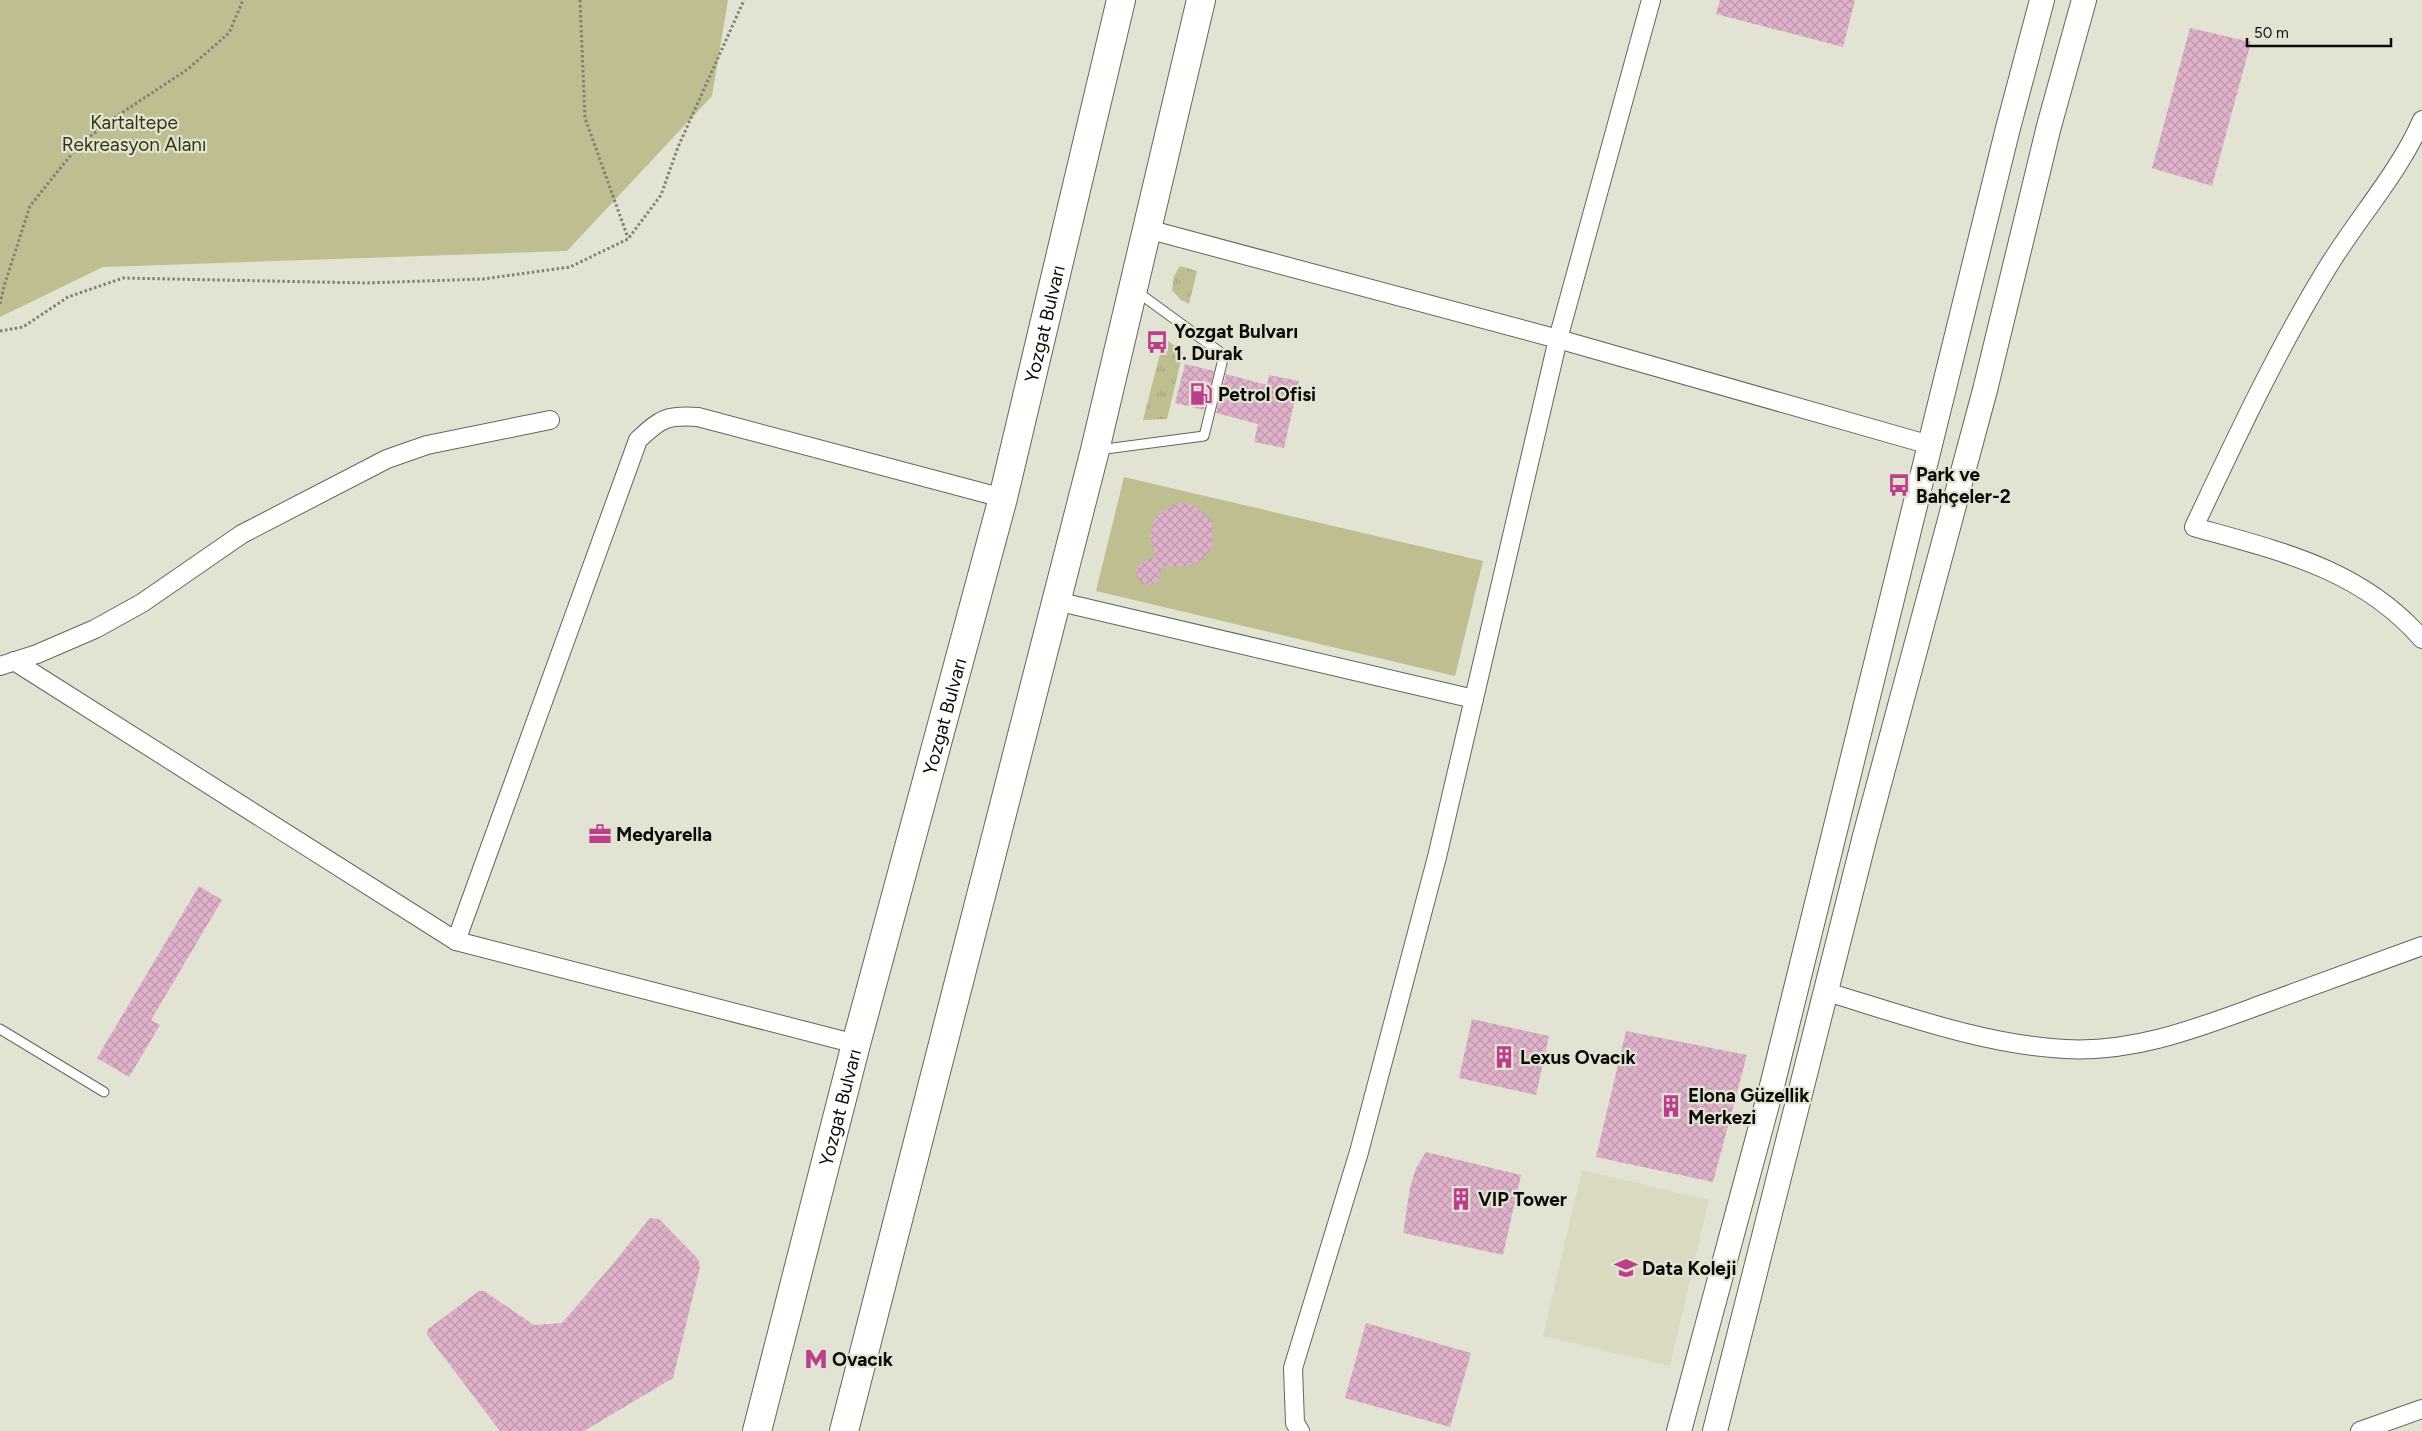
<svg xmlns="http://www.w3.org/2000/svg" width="2422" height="1431" font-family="Figtree,sans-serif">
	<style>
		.built { fill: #dadac3 }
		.grass { fill: url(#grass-tufts) }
		.park { fill: #bebe91 }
		.building { fill: url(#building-cross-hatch) }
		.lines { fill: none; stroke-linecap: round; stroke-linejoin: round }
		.service-casing { stroke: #666658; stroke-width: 11 }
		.minor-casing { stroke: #666658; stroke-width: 20 }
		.secondary-casing { stroke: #666658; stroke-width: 26 }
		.primary-casing { stroke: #666658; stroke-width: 30 }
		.path { stroke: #818177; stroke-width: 3; stroke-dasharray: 2.5 2.5; stroke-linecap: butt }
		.service { stroke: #fff; stroke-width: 9 }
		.minor { stroke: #fff; stroke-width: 18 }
		.secondary { stroke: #fff; stroke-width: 24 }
		.primary { stroke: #fff; stroke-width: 28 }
		.labels { text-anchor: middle; stroke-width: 4.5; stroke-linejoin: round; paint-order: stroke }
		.park-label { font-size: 19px; fill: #373510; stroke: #e3e3d4 }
		.street-label { font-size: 19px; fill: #0c0c07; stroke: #e3e3d4 }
		.poi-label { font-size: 19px; font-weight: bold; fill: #0c0c07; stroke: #e3e3d4; text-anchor: start }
	</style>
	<defs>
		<pattern id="grass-tufts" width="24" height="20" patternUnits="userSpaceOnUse" patternTransform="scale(1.25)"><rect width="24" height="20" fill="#bebe91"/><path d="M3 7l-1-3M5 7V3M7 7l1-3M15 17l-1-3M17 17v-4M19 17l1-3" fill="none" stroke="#a2a27c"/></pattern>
		<pattern id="building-cross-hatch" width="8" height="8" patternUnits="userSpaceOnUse" patternTransform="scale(1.25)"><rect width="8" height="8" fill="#e0b1ca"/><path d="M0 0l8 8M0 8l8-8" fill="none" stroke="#bf97ac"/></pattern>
	</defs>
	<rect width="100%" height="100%" fill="#e3e3d4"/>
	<polygon class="built" points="1582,1170 1709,1200 1670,1366 1543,1336"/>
	<g class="grass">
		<polygon points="1180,266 1197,271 1189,304 1181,300 1172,290 1174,276"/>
		<polygon points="1164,338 1183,352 1167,419 1143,420"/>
	</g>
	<g class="park">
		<polygon points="0,0 728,0 712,96 567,251 103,267 0,317"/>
		<polygon points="1124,477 1483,561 1455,676 1096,591"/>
	</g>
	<g class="building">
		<polygon points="1720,0 1855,0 1843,47 1716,14"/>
		<polygon points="2190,28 2251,42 2212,186 2152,168"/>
		<polygon points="1185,364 1214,371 1204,410 1175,403"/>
		<polygon points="1226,374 1267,385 1269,375 1299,381 1284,448 1254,442 1258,424 1216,413"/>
		<polygon points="1183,503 1194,505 1210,519 1213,528 1211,549 1205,557 1197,563 1186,566 1162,566 1158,581 1150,585 1143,584 1137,578 1136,570 1141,563 1155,556 1150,537 1152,526 1156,517 1173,505"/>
		<polygon points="199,886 222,900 151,1020 160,1025 129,1077 97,1058"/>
		<polygon points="1472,1019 1549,1036 1536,1095 1459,1078"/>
		<polygon points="1626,1031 1747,1055 1713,1182 1596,1157"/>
		<polygon points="1426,1152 1521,1175 1503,1255 1403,1233 1410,1188 1416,1168"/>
		<polygon points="650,1218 659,1219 698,1259 700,1267 673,1378 584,1431 500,1431 427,1335 428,1329 479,1291 484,1291 534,1325 562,1323 612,1265"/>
		<polygon points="1366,1323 1471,1353 1450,1427 1345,1398"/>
	</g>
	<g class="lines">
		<defs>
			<g id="service">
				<polyline points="1098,450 1204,436 1224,355 1136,291"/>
				<polyline points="0,1029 104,1092"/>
			</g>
			<g id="minor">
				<path d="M2422,120C2399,173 2356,220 2326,270C2276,352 2235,440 2194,527C2280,551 2361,569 2422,639"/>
				<polyline points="1147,229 1558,339 1930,445"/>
				<polyline points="1056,601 1474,699"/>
				<polyline points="14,661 456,941 856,1044"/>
				<polyline points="0,666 37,654 95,629 142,603 242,534 387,459 427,445 550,420"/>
				<path d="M456,941L638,440C661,418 667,415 698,417L1003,498"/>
				<path d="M1827,992C1903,1015 1986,1045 2065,1049C2136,1053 2200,1027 2266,1003C2318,984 2370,965 2422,946"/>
				<polyline points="1300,1431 1295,1423 1293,1368 1359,1152 1437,857 1558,339 1651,0"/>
				<polyline points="2360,1431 2422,1409"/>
			</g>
			<g id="secondary">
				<polyline points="1679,1431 1773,1082 2008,128 2042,0"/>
				<polyline points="1715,1431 1865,836 1985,390 2049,126 2084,0"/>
			</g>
			<g id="primary">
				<path id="s1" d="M757,1431L856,1044L1003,498L1121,0"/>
				<polyline points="844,1431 1095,450 1201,0"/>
			</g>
		</defs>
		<use href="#service" class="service-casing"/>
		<use href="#minor" class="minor-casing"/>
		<use href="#secondary" class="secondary-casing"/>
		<use href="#primary" class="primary-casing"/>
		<g class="path">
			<polyline points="580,0 585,118 628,238"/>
			<polyline points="0,304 4,286 30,206 54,176 79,145 114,118 188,69 229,33 243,0"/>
			<polyline points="0,331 23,327 68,297 123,278 366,283 483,279 570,267 628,239 661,195 678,147 744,0"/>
		</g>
		<use href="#service" class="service"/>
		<use href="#minor" class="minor"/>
		<use href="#secondary" class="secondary"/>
		<use href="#primary" class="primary"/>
	</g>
	<defs>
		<symbol id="bus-bare" viewBox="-9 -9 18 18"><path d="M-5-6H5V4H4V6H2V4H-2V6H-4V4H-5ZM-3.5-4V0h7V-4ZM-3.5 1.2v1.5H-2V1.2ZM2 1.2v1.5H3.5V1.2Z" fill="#bc3f8e" stroke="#e3e3d4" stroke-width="2.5" paint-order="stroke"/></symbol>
		<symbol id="fuel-bare" viewBox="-9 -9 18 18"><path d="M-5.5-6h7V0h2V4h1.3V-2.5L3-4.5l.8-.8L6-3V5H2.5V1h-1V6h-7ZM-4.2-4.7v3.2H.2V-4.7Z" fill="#bc3f8e" stroke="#e3e3d4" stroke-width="2.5" paint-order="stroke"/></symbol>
		<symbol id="office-bare" viewBox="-9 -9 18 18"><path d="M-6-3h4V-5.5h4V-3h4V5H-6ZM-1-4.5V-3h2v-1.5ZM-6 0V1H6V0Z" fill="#bc3f8e" stroke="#e3e3d4" stroke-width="2.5" paint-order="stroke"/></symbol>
		<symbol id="building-bare" viewBox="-9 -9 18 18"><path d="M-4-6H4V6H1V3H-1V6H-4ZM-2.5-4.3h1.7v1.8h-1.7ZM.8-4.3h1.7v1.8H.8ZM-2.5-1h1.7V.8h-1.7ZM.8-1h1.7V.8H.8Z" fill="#bc3f8e" stroke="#e3e3d4" stroke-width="2.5" paint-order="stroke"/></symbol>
		<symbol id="school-bare" viewBox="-9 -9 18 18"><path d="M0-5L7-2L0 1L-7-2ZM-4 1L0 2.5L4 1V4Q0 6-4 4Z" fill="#bc3f8e" stroke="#e3e3d4" stroke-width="2.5" paint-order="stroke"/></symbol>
		<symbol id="metro-bare" viewBox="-9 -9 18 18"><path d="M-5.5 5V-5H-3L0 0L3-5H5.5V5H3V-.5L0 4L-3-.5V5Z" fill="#bc3f8e" stroke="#e3e3d4" stroke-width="2.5" paint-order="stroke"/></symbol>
	</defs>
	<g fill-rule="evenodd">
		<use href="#bus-bare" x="1141" y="326" width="32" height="32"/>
		<use href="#fuel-bare" x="1185" y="378" width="32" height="32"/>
		<use href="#bus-bare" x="1883" y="469" width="32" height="32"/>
		<use href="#office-bare" x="584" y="818" width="32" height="32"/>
		<use href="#building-bare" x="1488" y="1041" width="32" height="32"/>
		<use href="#building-bare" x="1655" y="1090" width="32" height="32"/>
		<use href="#building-bare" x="1445" y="1183" width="32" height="32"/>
		<use href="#school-bare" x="1610" y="1252" width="32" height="32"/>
		<use href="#metro-bare" x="800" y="1343" width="32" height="32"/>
	</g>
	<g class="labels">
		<g class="park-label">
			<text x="134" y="129">Kartaltepe<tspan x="134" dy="22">Rekreasyon Alanı</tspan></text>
		</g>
		<g class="street-label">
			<text dy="7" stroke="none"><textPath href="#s1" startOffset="1144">Yozgat Bulvarı</textPath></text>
			<text dy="7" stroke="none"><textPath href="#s1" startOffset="739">Yozgat Bulvarı</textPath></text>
			<text dy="7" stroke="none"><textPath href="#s1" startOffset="334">Yozgat Bulvarı</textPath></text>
		</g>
		<g class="poi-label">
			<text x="1174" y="338">Yozgat Bulvarı<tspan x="1174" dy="22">1. Durak</tspan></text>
			<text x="1218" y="401">Petrol Ofisi</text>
			<text x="1916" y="481">Park ve<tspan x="1916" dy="22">Bahçeler-2</tspan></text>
			<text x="616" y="841">Medyarella</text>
			<text x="1520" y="1064">Lexus Ovacık</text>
			<text x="1688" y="1102">Elona Güzellik<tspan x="1688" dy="22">Merkezi</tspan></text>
			<text x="1478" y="1206">VIP Tower</text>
			<text x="1642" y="1275">Data Koleji</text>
			<text x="832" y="1366">Ovacık</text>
		</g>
	</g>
	<path d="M2247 38v8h144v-8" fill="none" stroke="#0c0c07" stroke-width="2.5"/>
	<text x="2254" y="38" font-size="15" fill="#0c0c07" stroke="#e3e3d4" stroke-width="4" paint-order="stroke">50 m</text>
</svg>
